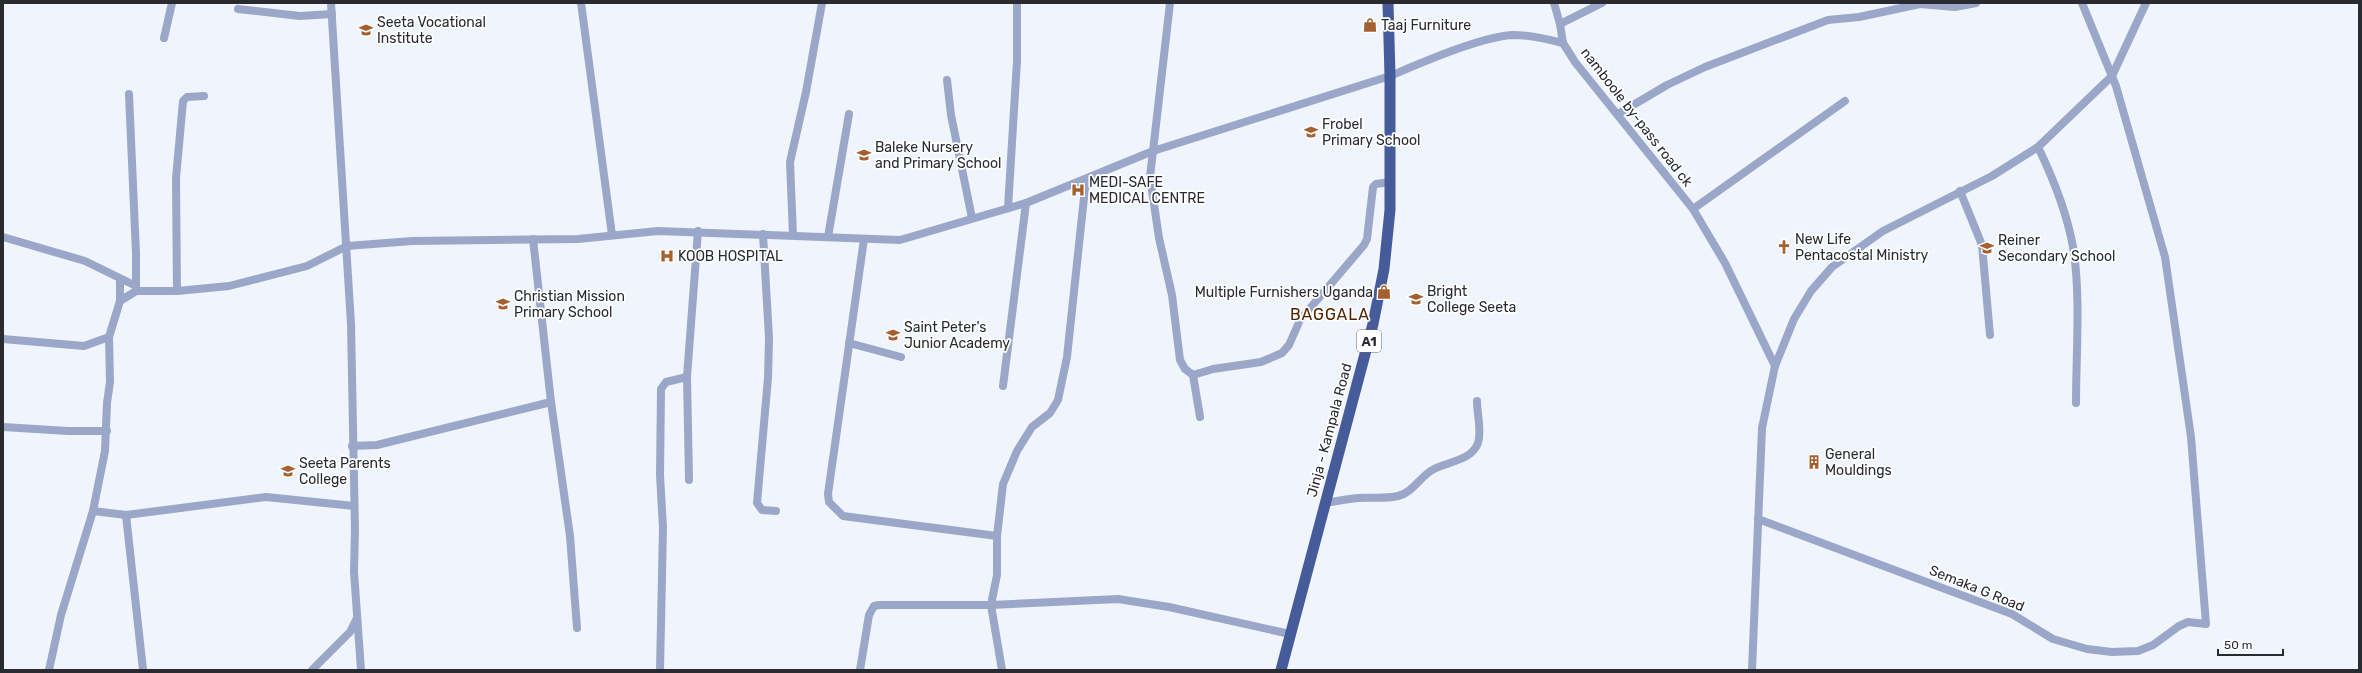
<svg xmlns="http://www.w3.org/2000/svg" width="2362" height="673" font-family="Rubik,sans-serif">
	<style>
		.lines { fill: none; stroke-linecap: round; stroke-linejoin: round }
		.minor { stroke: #9aa7c9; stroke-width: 8 }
		.trunk { stroke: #465b99; stroke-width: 11 }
		.labels { text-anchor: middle; stroke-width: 3.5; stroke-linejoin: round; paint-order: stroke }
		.shield { fill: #fff; stroke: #696b6f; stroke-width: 1 }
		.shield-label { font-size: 13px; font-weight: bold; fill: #292b31 }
		.poi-label { font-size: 14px; fill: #292b31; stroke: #fff; text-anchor: start }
		.street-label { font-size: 14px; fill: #292b31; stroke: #fff }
		.quarter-label { font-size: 16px; letter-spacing: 1px; fill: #502500; stroke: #fff }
	</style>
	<rect width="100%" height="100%" fill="#f0f4fd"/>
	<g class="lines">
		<g class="minor">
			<polyline points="331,3 351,324 355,530 354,572 361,670"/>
			<polyline points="581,3 612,235"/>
			<polyline points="1170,3 1150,177 1159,238 1172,295 1180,360 1185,369 1193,375 1200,417"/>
			<polyline points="1554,3 1560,24 1563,43"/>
			<polyline points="238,9 300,16 332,14"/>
			<polyline points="1560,24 1602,3"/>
			<polyline points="164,38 172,3"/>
			<polyline points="947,80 951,115 972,218"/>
			<polyline points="1618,114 1667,85 1705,67 1828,20 1859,17 1920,4 1955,7 1976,3"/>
			<path d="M2038,147C2053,178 2067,213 2073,247C2081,294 2076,354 2076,403"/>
			<polyline points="1960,191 1982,245 1990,335"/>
			<polyline points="1008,208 1017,61 1017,3"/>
			<polyline points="1693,209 1845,101"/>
			<polyline points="763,234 769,338 768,378 757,503 762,510 776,511"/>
			<polyline points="793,235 790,162 806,92 822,3"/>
			<path d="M3,237L85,261L136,286V291H177L229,286L307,266L347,246L412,241L578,239L658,231L900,240L1026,203L1153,151L1390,76C1421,63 1482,36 1514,35C1530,35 1547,39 1563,43L1575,62L1693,209L1725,263L1775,366"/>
			<polyline points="828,237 849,114"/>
			<polyline points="533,239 551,402 570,536 577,628"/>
			<polyline points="864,239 828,494 829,502 843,516 997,536"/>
			<polyline points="177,291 176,178 183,101 187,97 204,96"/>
			<polyline points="120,301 136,291 136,253 129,94"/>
			<polyline points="3,339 84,346 109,337"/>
			<polyline points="849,343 901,357"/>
			<polyline points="1193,375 1213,369 1261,362 1282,353 1289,345 1300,320 1364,245 1367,239 1373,187 1376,184 1390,182"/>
			<polyline points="1003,386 1026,203"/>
			<polyline points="3,427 68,431 107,431"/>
			<polyline points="352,446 377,445 551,402"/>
			<polyline points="689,480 687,377 698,231"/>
			<path d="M1325,503C1336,501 1347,499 1358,498C1371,497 1386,499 1398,496C1414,492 1420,476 1434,469C1448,462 1472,460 1478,443C1482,431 1477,414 1477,401"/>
			<polyline points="93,511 126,515 266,497 354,506"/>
			<polyline points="126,515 143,670"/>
			<polyline points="1758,519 2012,614 2053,639 2087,649 2112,652 2138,651 2153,645 2179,626 2188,622 2206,624 2191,437 2165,257 2116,86 2082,3"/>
			<polyline points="49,670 61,615 93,511 105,451 107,403 110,382 109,337 120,301 120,280"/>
			<polyline points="312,670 350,632 357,618"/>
			<polyline points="660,670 663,528 660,475 661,389 666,382 687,377"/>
			<polyline points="860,670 869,615 874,606 879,605 991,605 1118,599 1169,607 1290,634"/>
			<polyline points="1002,670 991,605 997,575 997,536 1003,484 1017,451 1032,427 1050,413 1058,400 1067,357 1086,179"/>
			<polyline points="1752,670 1762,428 1775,366 1794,319 1811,291 1832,267 1883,231 1992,176 2038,147 2112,76 2146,3"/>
		</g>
		<polyline class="trunk" points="1281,670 1373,324 1384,269 1390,210 1390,76 1388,3"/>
	</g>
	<defs>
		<symbol id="shop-bare" viewBox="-9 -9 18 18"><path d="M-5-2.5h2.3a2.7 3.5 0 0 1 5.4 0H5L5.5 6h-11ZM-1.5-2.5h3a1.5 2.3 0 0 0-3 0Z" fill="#a4612f" stroke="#fff" stroke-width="2.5" paint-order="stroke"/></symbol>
		<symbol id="school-bare" viewBox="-9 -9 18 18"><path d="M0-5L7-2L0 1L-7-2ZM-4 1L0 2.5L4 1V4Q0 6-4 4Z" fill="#a4612f" stroke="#fff" stroke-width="2.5" paint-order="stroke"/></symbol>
		<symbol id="hospital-bare" viewBox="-9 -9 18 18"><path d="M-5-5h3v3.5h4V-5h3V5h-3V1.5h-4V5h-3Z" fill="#a4612f" stroke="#fff" stroke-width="2.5" paint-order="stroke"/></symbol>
		<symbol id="church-bare" viewBox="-9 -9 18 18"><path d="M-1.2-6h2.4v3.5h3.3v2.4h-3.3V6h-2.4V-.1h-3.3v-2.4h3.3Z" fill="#a4612f" stroke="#fff" stroke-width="2.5" paint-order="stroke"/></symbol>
		<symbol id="building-bare" viewBox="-9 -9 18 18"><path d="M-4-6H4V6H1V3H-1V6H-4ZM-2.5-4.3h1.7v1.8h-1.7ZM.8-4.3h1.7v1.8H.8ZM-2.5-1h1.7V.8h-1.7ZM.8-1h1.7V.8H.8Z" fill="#a4612f" stroke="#fff" stroke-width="2.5" paint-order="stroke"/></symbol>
	</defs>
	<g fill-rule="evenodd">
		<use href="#shop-bare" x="1360" y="15" width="20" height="20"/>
		<use href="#school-bare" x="356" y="20" width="20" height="20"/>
		<use href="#school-bare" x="1301" y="122" width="20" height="20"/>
		<use href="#school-bare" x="854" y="145" width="20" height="20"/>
		<use href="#hospital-bare" x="1068" y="180" width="20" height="20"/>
		<use href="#church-bare" x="1774" y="237" width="20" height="20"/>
		<use href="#school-bare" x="1977" y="238" width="20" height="20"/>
		<use href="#hospital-bare" x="657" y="246" width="20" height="20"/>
		<use href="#shop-bare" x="1374" y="282" width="20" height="20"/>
		<use href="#school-bare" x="1406" y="289" width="20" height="20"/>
		<use href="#school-bare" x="493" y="294" width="20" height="20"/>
		<use href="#school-bare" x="883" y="325" width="20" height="20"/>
		<use href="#building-bare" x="1804" y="452" width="20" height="20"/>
		<use href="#school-bare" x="278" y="461" width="20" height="20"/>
	</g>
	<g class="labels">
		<rect class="shield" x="1357" y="330" width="24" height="22" rx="3"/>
		<g class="shield-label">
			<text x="1369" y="346">A1</text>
		</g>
		<g class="poi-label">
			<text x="377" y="27">Seeta Vocational<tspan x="377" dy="16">Institute</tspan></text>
			<text x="1381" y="30">Taaj Furniture</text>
			<text x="1322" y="129">Frobel<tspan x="1322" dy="16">Primary School</tspan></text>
			<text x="875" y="152">Baleke Nursery<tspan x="875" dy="16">and Primary School</tspan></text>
			<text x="1089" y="187">MEDI-SAFE<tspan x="1089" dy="16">MEDICAL CENTRE</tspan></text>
			<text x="1795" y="244">New Life<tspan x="1795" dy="16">Pentacostal Ministry</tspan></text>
			<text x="1998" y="245">Reiner<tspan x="1998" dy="16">Secondary School</tspan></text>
			<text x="678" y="261">KOOB HOSPITAL</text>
			<text x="1427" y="296">Bright<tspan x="1427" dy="16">College Seeta</tspan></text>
			<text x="1373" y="297" text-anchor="end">Multiple Furnishers Uganda</text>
			<text x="514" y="301">Christian Mission<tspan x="514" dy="16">Primary School</tspan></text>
			<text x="904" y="332">Saint Peter's<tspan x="904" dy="16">Junior Academy</tspan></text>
			<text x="1825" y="459">General<tspan x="1825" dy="16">Mouldings</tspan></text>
			<text x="299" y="468">Seeta Parents<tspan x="299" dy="16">College</tspan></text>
		</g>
		<g class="street-label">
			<text transform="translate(1637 117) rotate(52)" y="5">namboole by-pass road ck</text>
			<text transform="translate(1329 430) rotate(-75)" y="5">Jinja - Kampala Road</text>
			<text transform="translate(1977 588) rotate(22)" y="5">Semaka G Road</text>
		</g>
		<g class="quarter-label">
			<text x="1330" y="320">BAGGALA</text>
		</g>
	</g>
	<rect width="2362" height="673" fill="none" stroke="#292b31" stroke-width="8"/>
	<path d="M2218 649v6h65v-6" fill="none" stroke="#292b31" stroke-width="2"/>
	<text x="2224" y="649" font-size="12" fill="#292b31" stroke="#ffffff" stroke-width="3" paint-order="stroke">50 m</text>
</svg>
